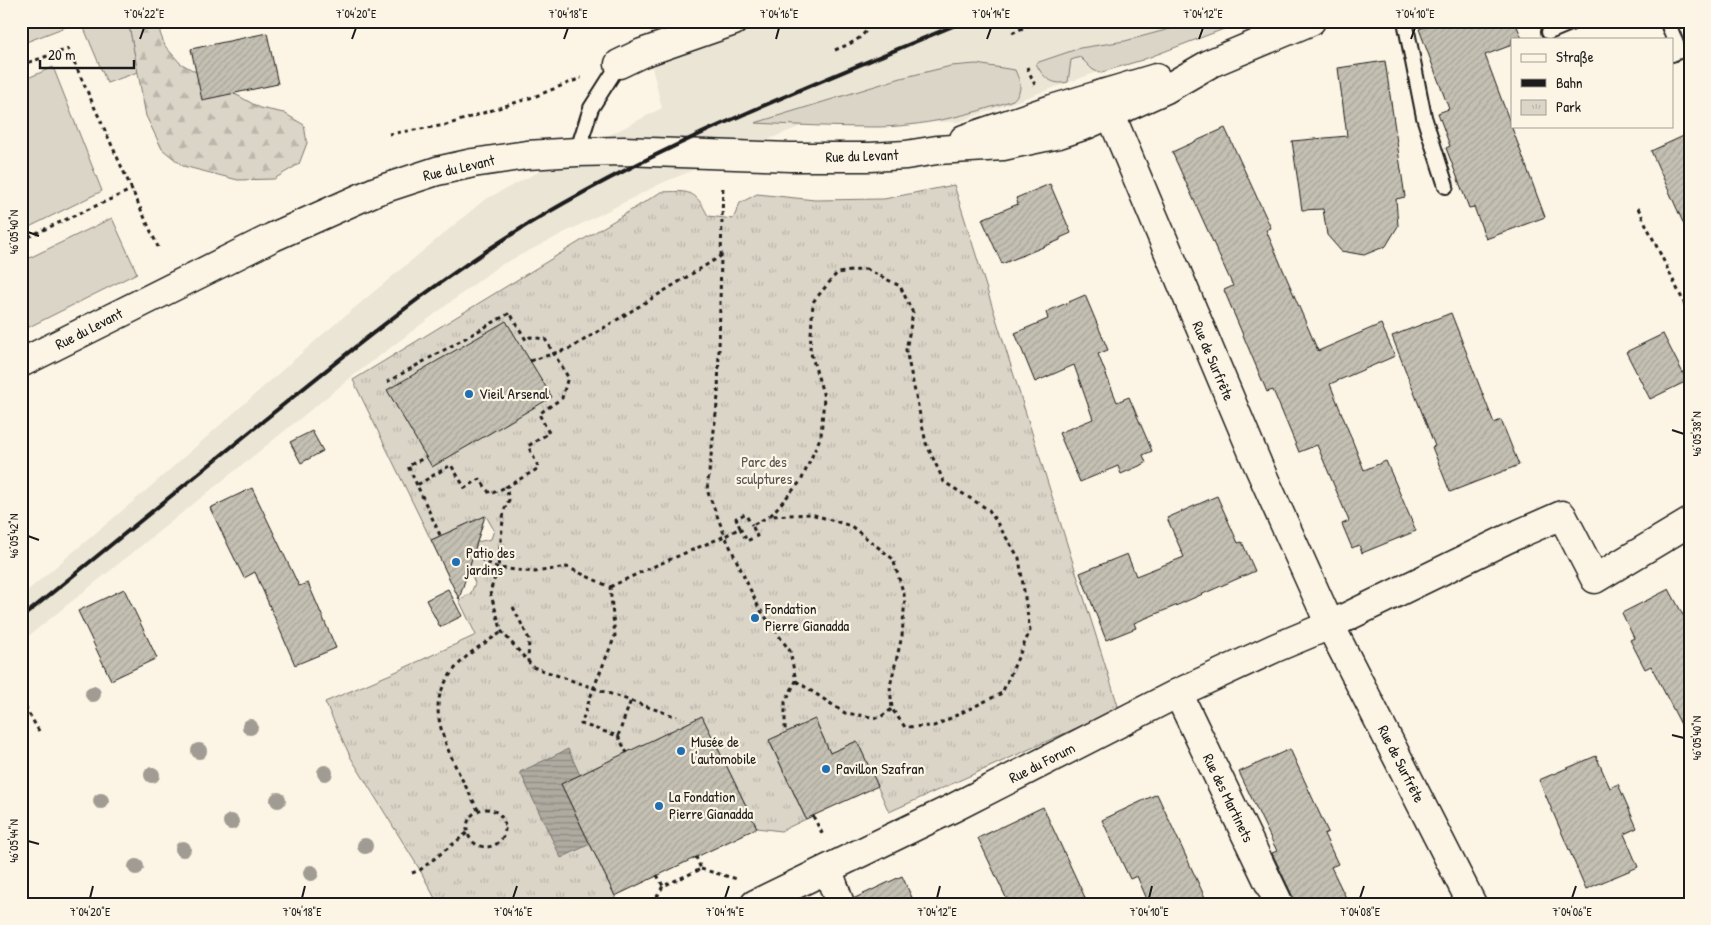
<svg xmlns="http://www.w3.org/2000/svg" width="1711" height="925" font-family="'Patrick Hand',sans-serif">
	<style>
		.built { fill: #ebe5d6 }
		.green { fill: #dbd5c8; stroke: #7c7872 }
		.forest { fill: url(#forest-firs); stroke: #7c7872 }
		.park { fill: url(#park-tufts); stroke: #7c7872 }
		.water { fill: url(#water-rules); stroke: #75726c }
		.building { fill: url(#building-hatch); stroke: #1c1c1c }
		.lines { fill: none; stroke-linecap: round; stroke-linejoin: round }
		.lane-casing { stroke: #1c1c1c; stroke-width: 18 }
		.street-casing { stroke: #1c1c1c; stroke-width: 31 }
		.secondary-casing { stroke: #1c1c1c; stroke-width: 31 }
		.path { stroke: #1c1c1c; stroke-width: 3; stroke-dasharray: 4 4; stroke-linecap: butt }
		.lane { stroke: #fcf5e5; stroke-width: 14 }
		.street { stroke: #fcf5e5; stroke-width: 28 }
		.secondary { stroke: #fcf5e5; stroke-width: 28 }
		.rail { stroke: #1c1c1c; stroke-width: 4 }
		.tree { fill: #a09c93 }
		.ticks { fill: none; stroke: #1c1c1c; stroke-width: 2 }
		.poi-dot { fill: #1f6fb2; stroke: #fcf5e5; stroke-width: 2 }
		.labels { text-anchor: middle; stroke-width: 4.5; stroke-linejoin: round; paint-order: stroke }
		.street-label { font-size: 15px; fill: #1c1c1c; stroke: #fcf5e5 }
		.poi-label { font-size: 15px; fill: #1c1c1c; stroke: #fcf5e5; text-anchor: start }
		.park-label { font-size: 15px; fill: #555450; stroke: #fcf5e5 }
		.neatline { fill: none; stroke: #1c1c1c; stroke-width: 2 }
		.ticks-label { font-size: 12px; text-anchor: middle; fill: #1c1c1c }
	</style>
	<defs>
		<pattern id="forest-firs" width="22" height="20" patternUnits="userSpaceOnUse" patternTransform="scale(1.25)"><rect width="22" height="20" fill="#dbd5c8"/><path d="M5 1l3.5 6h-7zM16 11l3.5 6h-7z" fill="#bbb6ab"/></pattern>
		<pattern id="park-tufts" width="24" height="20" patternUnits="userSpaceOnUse" patternTransform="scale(1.25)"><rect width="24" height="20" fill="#dbd5c8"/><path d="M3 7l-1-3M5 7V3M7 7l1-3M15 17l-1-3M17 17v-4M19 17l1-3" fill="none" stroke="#bbb6ab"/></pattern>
		<pattern id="water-rules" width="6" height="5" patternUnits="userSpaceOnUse" patternTransform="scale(1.25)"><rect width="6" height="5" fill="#b0aba1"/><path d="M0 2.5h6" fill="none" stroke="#8e8a82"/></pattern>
		<pattern id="building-hatch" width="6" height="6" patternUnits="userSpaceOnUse" patternTransform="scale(1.25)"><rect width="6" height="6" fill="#c4c0b3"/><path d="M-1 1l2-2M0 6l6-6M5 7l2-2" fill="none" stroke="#a8a499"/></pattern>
	</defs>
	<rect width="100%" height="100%" fill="#fcf5e5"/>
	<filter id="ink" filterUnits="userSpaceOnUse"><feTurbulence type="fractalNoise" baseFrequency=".02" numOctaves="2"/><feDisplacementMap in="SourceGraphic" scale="10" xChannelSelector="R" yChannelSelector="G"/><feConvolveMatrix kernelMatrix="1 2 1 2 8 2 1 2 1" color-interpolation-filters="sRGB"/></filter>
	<g filter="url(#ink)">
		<polygon class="built" points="760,21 1239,21 959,122 811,122 662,183 497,267 353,376 21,642 21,596 149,488 322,335 484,200 662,108 650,59"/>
		<g class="green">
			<polygon points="21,21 124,21 130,30 138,72 107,83 81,21 21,44"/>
			<path d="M1199,21H1245L1142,60L1099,73L1092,69L1080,57L1071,60L1068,82C1052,86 1042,77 1036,63L1080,48L1125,41Z"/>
			<path d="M976,64L1015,70C1020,82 1024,90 1013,100C970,115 921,127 874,127C835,127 795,125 755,123L901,78L951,66Z"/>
			<polygon points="53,67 102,191 21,231 21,209 25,202 21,200 21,81"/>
			<polygon points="112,218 137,273 21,331 21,262"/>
		</g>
		<polygon class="forest" points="124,21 161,21 160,33 165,46 180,63 260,108 284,113 304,125 307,143 299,164 274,179 238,180 183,166 162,149 146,116 130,30"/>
		<path class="park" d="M954,185L1119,709L889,812L857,741L830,753L815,719L769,741L806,819L781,831L757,828L702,717L561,784L615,896V904H438L420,870L351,758L325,702L393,673L476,635L459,600L471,593L475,583L469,568L477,542L491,539L494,530L486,516L431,540L353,380L661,192C689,191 695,189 708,216L733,219L740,203L757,194L815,200L884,199Z"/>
		<polygon class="water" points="568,749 580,775 561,784 590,844 561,858 520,772"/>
		<g class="building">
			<polygon points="1441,21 1515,21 1522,39 1512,39 1512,45 1485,55 1545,217 1486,239 1474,207 1469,208 1446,148 1450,146 1438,113 1449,109 1419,29"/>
			<polygon points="267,33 278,84 202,100 191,49"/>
			<polygon points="1385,61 1405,197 1396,199 1398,226 1386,246 1364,255 1341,251 1327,235 1323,209 1302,210 1292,141 1347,136 1338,68"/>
			<polygon points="1225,128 1271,228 1266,230 1318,351 1381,324 1395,356 1330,384 1364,470 1386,461 1416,531 1362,553 1359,545 1352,548 1342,524 1349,521 1317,445 1299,452 1273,390 1267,392 1224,290 1233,286 1172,152"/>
			<polygon points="1690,133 1690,238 1651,151"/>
			<polygon points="1050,184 1071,233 1060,238 1060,240 1002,264 982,219 1018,204 1016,198"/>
			<polygon points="1085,295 1108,350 1098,354 1117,402 1129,397 1152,451 1143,455 1146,463 1121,474 1118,466 1080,482 1059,433 1093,419 1074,365 1035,382 1015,333 1048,319 1046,312"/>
			<polygon points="1451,313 1494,423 1501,420 1519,465 1450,492 1432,447 1435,446 1392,336"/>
			<polygon points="506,321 552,397 432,467 387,390"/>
			<polygon points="1663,334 1687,381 1650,399 1626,352"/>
			<polygon points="312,431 323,451 301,463 290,442"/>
			<polygon points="252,488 299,586 308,583 336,648 295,665 255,572 244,578 210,508"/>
			<polygon points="1217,496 1238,543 1242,542 1255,571 1180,604 1134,623 1136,628 1106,640 1080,573 1127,554 1136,576 1184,557 1167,518"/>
			<polygon points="485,516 473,555 459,599 431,540"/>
			<polygon points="124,589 157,658 111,680 78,611"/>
			<polygon points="448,589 462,616 440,627 426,600"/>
			<polygon points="1669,589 1690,628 1690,742 1651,666 1645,669 1630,640 1634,638 1622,613"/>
			<polygon points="702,716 757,828 615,896 561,784"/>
			<polygon points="815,719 830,753 857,741 878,786 806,819 769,740"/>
			<polygon points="1290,749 1328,832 1324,834 1338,864 1331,867 1349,904 1294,904 1293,897 1272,853 1277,851 1239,772"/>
			<polygon points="1596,756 1610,788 1618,784 1637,828 1624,834 1638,867 1586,889 1539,780"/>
			<polygon points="1157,794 1208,904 1149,904 1137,876 1130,879 1102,820"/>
			<polygon points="1043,807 1088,904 1009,904 978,838"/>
			<polygon points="902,876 915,904 855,904 855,898"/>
		</g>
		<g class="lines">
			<defs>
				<g id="lane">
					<polyline points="1405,21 1424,117 1446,186"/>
					<polyline points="1667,21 1679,51 1672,54"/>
					<polyline points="1549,32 1575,21"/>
					<polyline points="577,152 591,108 619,64"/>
				</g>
				<g id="street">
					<polyline points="619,64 642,53 734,21"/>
					<polyline points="1102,94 1258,465 1330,625 1472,904"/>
					<polyline points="1178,693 1279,904"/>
					<polyline points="828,870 840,904"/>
					<polyline points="755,904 953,808 1178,693 1275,648 1330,625 1507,539 1562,515 1595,579 1690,522"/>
				</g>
				<g id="secondary">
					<polyline points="964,139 1052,109 1156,78"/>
					<polyline points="21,363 273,237 376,191 437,171 473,163 527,155 577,152 623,151 790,157 870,157 906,155 937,150 1003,146 1059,134 1086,125 1166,89 1211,63 1311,21"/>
				</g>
			</defs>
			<use href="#lane" class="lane-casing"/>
			<use href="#street" class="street-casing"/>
			<use href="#secondary" class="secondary-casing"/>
			<g class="path">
				<polyline points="1012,33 1038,21"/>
				<path d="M835,50C851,43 865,39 871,21"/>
				<polyline points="21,65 68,49 158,247"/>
				<polyline points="1027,67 1035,85"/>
				<polyline points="389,134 446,125 536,96 581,78"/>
				<polyline points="1638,208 1690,315"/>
				<polyline points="21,240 133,189"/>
				<polyline points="721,256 723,184"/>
				<polygon points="866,269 900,286 913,313 906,350 926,443 944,482 989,510 1019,558 1030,631 1002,693 934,726 905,727 892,709 890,686 902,636 905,598 893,559 851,526 811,514 770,516 801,481 821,436 824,397 810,350 813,302 837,273"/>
				<polyline points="530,361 571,348 721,256 718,396 707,490 725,536 740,528 747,541 757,536 752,525 770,516"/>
				<polyline points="387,382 510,313 526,340 530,337 545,339 568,377 562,398 539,414 549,433 528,446 539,468 506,487 509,500 504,510 498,568 490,592 502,632 533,667 677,717"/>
				<polyline points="417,485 408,466 426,457"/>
				<polyline points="740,528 736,518 745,514 752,525"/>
				<polyline points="440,535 417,485 451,465 465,488 480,479 490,494 506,487"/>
				<polyline points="473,555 498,568 535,572 567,567 610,587 615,636 594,687 581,724 618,736 631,700"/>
				<polyline points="610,587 643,571 725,536 759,608 790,651 796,681 785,702 785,733"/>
				<polyline points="513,607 529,639 528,661"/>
				<polyline points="796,681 845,713 879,718 892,709"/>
				<polyline points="21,700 39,731"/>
				<polyline points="618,736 627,753"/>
				<circle cx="486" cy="828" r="19"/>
				<path d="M478,810C463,780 440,743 438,710C437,692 449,674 461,662C472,650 488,641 502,632"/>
				<polyline points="813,816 824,837"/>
				<polyline points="701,869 737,879"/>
				<polyline points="412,873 420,870 467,833"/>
				<polyline points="657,875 663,886 701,869 696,857"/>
				<polyline points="653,904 663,886"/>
			</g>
			<use href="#lane" class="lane"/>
			<use href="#street" class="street"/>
			<use href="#secondary" class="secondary"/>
			<path class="rail" d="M21,618C102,553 182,487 262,422C347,353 431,284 525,226C663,142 815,84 965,21"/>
		</g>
		<g class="tree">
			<circle cx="93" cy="694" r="8"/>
			<circle cx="250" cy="727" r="8"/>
			<circle cx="199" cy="751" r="8"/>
			<circle cx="325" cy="773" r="8"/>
			<circle cx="152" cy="775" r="8"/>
			<circle cx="278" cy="800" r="8"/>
			<circle cx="101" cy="801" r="8"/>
			<circle cx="231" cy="822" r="8"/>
			<circle cx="365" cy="846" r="8"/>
			<circle cx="183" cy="849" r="8"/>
			<circle cx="136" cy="867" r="8"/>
			<circle cx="311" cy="873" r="8"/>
		</g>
	</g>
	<path class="ticks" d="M140,39L144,28M352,39L356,28M564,39L568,28M776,39L779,28M987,39L991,28M1199,39L1203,28M1411,39L1415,28M28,232L39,236M1672,430L1684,434M28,536L39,540M1672,735L1684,738M28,841L39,844M90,898L93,886M302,898L305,886M513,898L517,886M725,898L729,886M937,898L940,886M1149,898L1152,886M1360,898L1364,886M1572,898L1576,886"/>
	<g class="poi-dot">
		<circle cx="469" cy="394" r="5"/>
		<circle cx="456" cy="562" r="5"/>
		<circle cx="755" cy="618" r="5"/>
		<circle cx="681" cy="751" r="5"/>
		<circle cx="826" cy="769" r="5"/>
		<circle cx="659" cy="806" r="5"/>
	</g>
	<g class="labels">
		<g class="street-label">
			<text transform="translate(862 156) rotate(-2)" y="5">Rue du Levant</text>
			<text transform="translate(459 168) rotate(-13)" y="5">Rue du Levant</text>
			<text transform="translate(89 329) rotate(-27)" y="5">Rue du Levant</text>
			<text transform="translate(1213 361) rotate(67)" y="5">Rue de Surfrête</text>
			<text transform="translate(1042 763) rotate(-27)" y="5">Rue du Forum</text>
			<text transform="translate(1401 764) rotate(63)" y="5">Rue de Surfrête</text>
			<text transform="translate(1228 798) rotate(64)" y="5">Rue des Martinets</text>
		</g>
		<g class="poi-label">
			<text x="479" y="399">Vieil Arsenal</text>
			<text x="466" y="558">Patio des<tspan x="466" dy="17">jardins</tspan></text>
			<text x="765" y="614">Fondation<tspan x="765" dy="17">Pierre Gianadda</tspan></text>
			<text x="691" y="747">Musée de<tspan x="691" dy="17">l'automobile</tspan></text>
			<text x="836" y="774">Pavillon Szafran</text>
			<text x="669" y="802">La Fondation<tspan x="669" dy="17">Pierre Gianadda</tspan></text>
		</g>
		<g class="park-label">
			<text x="764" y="467">Parc des<tspan x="764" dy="17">sculptures</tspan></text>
		</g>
	</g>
	<rect width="1711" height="925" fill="none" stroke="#fcf5e5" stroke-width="55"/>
	<rect x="1511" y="38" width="162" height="90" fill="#fcf5e5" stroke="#a29e95"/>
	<rect x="1521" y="54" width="25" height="8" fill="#fcf5e5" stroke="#a29e95"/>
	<text x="1556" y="62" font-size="15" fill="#1c1c1c">Straße</text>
	<rect x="1521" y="79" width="25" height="8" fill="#1c1c1c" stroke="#a29e95"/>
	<text x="1556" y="88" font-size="15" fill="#1c1c1c">Bahn</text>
	<rect x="1521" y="100" width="25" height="15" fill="url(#park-tufts)" stroke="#a29e95"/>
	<text x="1556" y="112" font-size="15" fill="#1c1c1c">Park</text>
	<path d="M40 60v8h94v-8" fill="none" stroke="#1c1c1c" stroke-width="2.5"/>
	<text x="48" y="60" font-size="15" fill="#1c1c1c" stroke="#fcf5e5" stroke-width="4" paint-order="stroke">20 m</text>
	<rect x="28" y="28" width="1656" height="870" class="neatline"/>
	<g class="ticks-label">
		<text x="144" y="18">7°04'22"E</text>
		<text x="356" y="18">7°04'20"E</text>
		<text x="568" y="18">7°04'18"E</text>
		<text x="779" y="18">7°04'16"E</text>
		<text x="991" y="18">7°04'14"E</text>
		<text x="1203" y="18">7°04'12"E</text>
		<text x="1415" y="18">7°04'10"E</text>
		<text transform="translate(14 232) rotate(-90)" y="4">46°05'40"N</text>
		<text transform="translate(1697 434) rotate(-90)" y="4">46°05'38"N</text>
		<text transform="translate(14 536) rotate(-90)" y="4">46°05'42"N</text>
		<text transform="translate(1697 738) rotate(-90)" y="4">46°05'40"N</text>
		<text transform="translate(14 841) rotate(-90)" y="4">46°05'44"N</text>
		<text x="90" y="916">7°04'20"E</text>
		<text x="302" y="916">7°04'18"E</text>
		<text x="513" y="916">7°04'16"E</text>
		<text x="725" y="916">7°04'14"E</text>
		<text x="937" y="916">7°04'12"E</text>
		<text x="1149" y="916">7°04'10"E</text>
		<text x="1360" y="916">7°04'08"E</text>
		<text x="1572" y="916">7°04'06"E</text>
	</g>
</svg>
